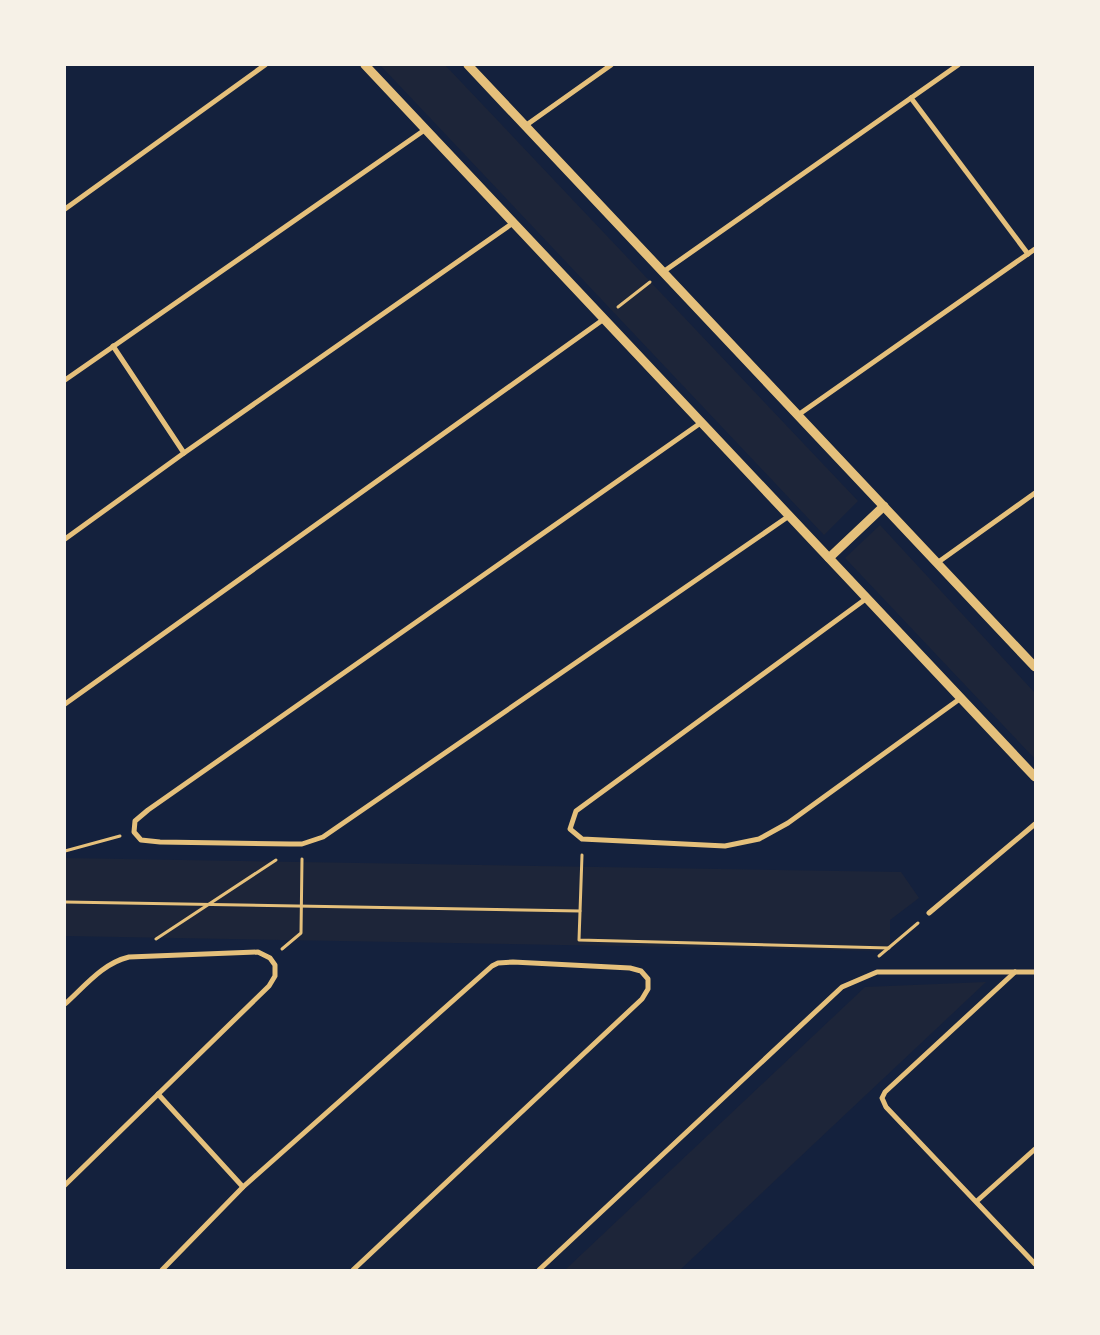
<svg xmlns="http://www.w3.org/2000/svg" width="1100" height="1335" font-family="'Playfair Display',serif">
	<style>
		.green { fill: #1d2539 }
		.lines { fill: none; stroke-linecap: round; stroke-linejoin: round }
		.path { stroke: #e5c07b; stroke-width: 3 }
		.minor { stroke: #e5c07b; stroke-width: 5 }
		.tertiary { stroke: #e5c07b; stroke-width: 9 }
	</style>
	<rect width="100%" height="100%" fill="#14213d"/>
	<g class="green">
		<polygon points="380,65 445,65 858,501 824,535"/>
		<polygon points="880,525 1035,693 1035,759 845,558"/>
		<polygon points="65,858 901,872 919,898 890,920 890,951 65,936"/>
		<polygon points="986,982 680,1270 565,1270 865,987"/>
	</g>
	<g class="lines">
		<g class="path">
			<polyline points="618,307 650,282"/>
			<polyline points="65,851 120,836"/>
			<polyline points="582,855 579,940 889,948"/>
			<polyline points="65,902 580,911"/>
			<polyline points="156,939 276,860"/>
			<polyline points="282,949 301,933 302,859"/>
			<polyline points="879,956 918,923"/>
		</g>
		<g class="minor">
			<polyline points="911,98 1028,254"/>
			<polyline points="525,126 611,65"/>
			<polyline points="65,209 265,65"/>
			<polyline points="663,272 958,65"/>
			<polyline points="113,346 184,453"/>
			<polyline points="65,380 426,129"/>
			<polyline points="798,415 1035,249"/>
			<polyline points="702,422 148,810 135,821 134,832 141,840 160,842 290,844 302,844 323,837 789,516"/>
			<polyline points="65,539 184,453 513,223"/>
			<polyline points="937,563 1035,493"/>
			<polyline points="867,598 576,811 570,829 582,839 725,846 759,839 788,823 961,698"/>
			<polyline points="65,704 604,319"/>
			<polyline points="929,913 1035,824"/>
			<polyline points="1015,972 885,1092 882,1098 886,1107 1035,1264"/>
			<path d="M65,1004C85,986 103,963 129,957L258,952L270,958L275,965V976L269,986L65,1185"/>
			<polyline points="158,1094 243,1187"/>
			<polyline points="977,1201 1035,1149"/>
			<polyline points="162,1270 243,1187 492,966 498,963 513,962 630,968 641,971 648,979 648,989 642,999 353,1270"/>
			<polyline points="539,1270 842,987 877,972 1035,972"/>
		</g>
		<g class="tertiary">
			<polyline points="365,65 1035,777"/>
			<polyline points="468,65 1035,667"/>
			<polyline points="829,558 884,506"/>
		</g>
	</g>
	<rect width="1100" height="1335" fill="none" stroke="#f6f1e7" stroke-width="132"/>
</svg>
